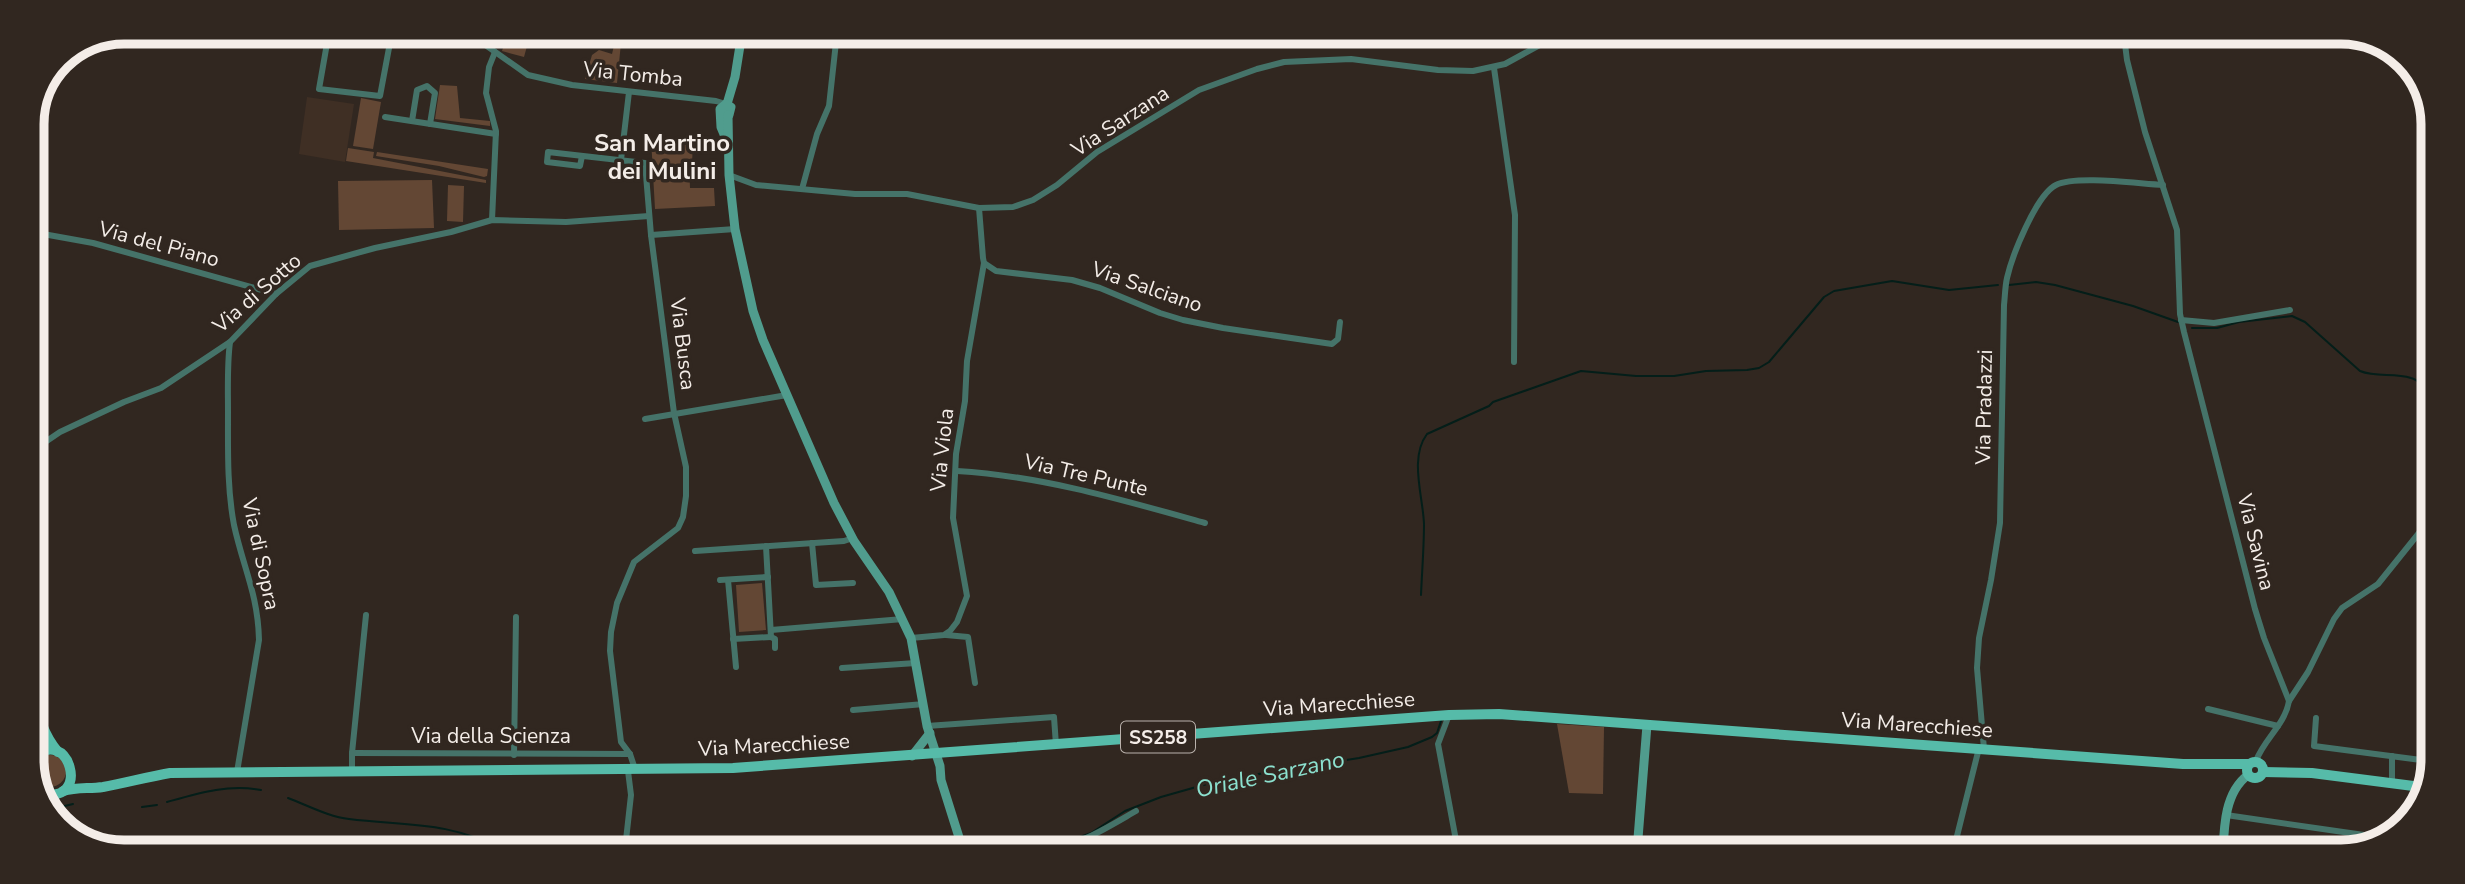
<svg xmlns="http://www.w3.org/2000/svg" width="2465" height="884" font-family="'Nunito Sans',sans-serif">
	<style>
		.built { fill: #3f2f24 }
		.green { fill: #634734 }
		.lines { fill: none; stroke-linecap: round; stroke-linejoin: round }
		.stream { stroke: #041e19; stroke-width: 2 }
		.street { stroke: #457369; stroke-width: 6 }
		.secondary { stroke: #509c8d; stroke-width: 9 }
		.primary { stroke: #56bba9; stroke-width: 10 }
		.labels { text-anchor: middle; stroke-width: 7; stroke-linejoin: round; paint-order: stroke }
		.shield { fill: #312720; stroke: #bab2ac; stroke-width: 2 }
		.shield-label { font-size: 19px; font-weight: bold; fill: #f4ede8 }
		.street-label { font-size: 21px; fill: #f4ede8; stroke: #312720 }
		.water-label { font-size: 23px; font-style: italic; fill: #8ce1cf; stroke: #312720 }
		.quarter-label { font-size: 24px; font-weight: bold; fill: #f4ede8; stroke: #312720 }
		.rim { fill: none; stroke: #f4ede8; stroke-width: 9 }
	</style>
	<rect width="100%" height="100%" fill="#312720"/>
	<polygon class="built" points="307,97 354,104 345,162 299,154"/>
	<g class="green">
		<polygon points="508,32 531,32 524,57 502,51"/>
		<polygon points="617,33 622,33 617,83 585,79 592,55 599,50 612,54"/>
		<polygon points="440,85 457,86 460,118 490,121 490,126 435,119"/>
		<polygon points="361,98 381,102 373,149 353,146"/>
		<polygon points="651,138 693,143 692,163 689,163 690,188 714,188 715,206 655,209"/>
		<polygon points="348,148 374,152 373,158 486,180 486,183 346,161"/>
		<polygon points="377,152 488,169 487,176 484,177 439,166 376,156"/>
		<polygon points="432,180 434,228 339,230 338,181"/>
		<polygon points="448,185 464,186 463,222 447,221"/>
		<polygon points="762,583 766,630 739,632 736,585"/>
		<polygon points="1557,724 1604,727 1603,794 1569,793"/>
		<circle cx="50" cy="771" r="16"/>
	</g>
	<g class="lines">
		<g class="stream">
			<polyline points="2009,285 2036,282 2055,285 2133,306 2178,322"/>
			<path d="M2192,328H2217L2239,322L2292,316L2305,322L2360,371C2377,378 2394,372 2411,378C2418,380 2424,386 2431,389"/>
			<path d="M1421,595C1422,571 1424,547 1424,524C1423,496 1409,458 1427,434L1489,406L1493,402L1581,371L1636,376H1674L1706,371L1747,370L1759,368L1769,362L1824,297L1834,291L1892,281L1949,290L1998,285"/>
			<path d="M288,798C307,805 329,817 349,819C405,826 449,821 501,849"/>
			<path d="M167,802C199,793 228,784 261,790"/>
			<polyline points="142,807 157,805"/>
			<polyline points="48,810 73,804"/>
			<polyline points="1014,850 1069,841 1091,833 1125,811 1161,797 1221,780 1359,758 1408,747 1432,737 1437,733 1441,721"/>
		</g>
		<g class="street">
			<polyline points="329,32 319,89 380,96 392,32"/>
			<polyline points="467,32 528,75 572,85 716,101 726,104"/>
			<path d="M2124,36L2127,60L2145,132L2177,230L2180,314L2184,332L2255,609L2264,638L2289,701C2285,725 2264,739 2256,761"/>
			<polyline points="1494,68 1515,215 1514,362"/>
			<polyline points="385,117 496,134"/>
			<polyline points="412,121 417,90 427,86 435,93 430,124"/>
			<polyline points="582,156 580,166 547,162 548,152 645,163 651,235 674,413 686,467 686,496 683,517 678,528 634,562 617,603 611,632 610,651 621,742 630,754 635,769"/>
			<polyline points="621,160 629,92"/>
			<polyline points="729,175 756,185 855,194 907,194 979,208 1013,207 1033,200 1057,185 1097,152 1199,90 1257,69 1284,62 1351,59 1438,70 1473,71 1505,64 1558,35"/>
			<polyline points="802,189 817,134 829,106 837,33"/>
			<polyline points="979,208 983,258 984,263 996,271 1072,280 1100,288 1160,313 1183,320 1223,328 1332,344 1338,339 1340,322"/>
			<polyline points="492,220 496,131 486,93 489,67 495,52"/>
			<polyline points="32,232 93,243 276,294"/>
			<polyline points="651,235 735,229"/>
			<polyline points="2181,320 2214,323 2290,310"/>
			<path d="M230,342C227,365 228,389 228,412C228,450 227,488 234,525C243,567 258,594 259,640L237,772"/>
			<polyline points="645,419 787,395"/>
			<polyline points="32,451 60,432 124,402 161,388 230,342 276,294 310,266 375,248 451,232 492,220 566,222 649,216"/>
			<path d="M957,471C1042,476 1123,500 1205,523"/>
			<polyline points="812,543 816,585 853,583"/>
			<polyline points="766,546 771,637 775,639 775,648"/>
			<polyline points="695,551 844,541 853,538"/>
			<polyline points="720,580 768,577"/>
			<polyline points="728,580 736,667"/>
			<polyline points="771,630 903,619"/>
			<polyline points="946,635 968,637 975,683"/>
			<polyline points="911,638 944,635 950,631 957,622 967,596 953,518 956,454 965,401 967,361 984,263"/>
			<polyline points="733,639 771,637"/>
			<polyline points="842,668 916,663"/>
			<polyline points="2289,701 2308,672 2334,619 2342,608 2378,584 2431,518"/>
			<polyline points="2208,709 2278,726"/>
			<polyline points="853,710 924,704"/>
			<polyline points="1449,715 1438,744 1458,851"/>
			<polyline points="2316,718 2314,746 2421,760"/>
			<polyline points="927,726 1054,717 1056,745"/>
			<path d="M1984,749L1977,668L1979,638L1991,580L2000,523L2004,305C2005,296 2005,287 2007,278C2012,256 2036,195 2056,185C2077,175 2139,184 2163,185"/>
			<polyline points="352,753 630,754"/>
			<polyline points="514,755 516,617"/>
			<polyline points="2392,756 2392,783"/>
			<polyline points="352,771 352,753 366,615"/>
			<polyline points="2226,815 2385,838"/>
			<polyline points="625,849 631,795 628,771"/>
			<path d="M1048,850C1080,845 1108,827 1136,811"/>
			<polyline points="1953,852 1979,748"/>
		</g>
		<g class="secondary">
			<polyline points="727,104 735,77 742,33"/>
			<polyline points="721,112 724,115 729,115 731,107 726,104 720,109 721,127 726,139"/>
			<polyline points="728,115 729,175 735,229 753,311 763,340 834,503 854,541 889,592 911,638 927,726 940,766 941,780 963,850"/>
			<polyline points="912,756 930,733"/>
			<polyline points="1637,851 1647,725"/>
			<path d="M2223,852C2224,826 2225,792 2248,775"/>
		</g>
		<g class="primary">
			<path d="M32,690C38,713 42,733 58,752"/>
			<path d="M32,759C69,722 92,806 42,793"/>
			<circle cx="2255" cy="770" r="8"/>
			<polyline points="2263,772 2312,773 2429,788"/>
			<path d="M63,791C77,787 89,789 103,787C125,783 147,777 170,773L733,768L1449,715L1499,714L2183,764H2248"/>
		</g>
	</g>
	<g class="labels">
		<rect class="shield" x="1121" y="721.5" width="74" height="31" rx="5"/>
		<g class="shield-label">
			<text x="1158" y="744">SS258</text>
		</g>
		<g class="street-label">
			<text transform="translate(633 74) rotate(6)" y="7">Via Tomba</text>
			<text transform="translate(1120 121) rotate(-33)" y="7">Via Sarzana</text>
			<text transform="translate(159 244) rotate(15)" y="7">Via del Piano</text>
			<text transform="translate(1147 287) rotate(19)" y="7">Via Salciano</text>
			<text transform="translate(257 293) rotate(-41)" y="7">Via di Sotto</text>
			<text transform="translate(683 344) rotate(83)" y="7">Via Busca</text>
			<text transform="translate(1984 407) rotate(-89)" y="7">Via Pradazzi</text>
			<text transform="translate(942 450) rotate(-84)" y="7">Via Viola</text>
			<text transform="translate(1086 475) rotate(13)" y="7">Via Tre Punte</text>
			<text transform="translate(2256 542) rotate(76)" y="7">Via Savina</text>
			<text transform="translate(261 554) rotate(78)" y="7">Via di Sopra</text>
			<text transform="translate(1339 704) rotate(-4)" y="7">Via Marecchiese</text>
			<text transform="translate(1917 725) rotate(4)" y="7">Via Marecchiese</text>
			<text x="491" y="743">Via della Scienza</text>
			<text transform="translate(774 745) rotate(-3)" y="7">Via Marecchiese</text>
		</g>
		<g class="water-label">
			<text transform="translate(1270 774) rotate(-12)" y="8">Oriale Sarzano</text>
		</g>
		<g class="quarter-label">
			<text x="662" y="151">San Martino<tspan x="662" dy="28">dei Mulini</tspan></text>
		</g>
	</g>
	<path d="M0 0H2465V884H0ZM124 44H2341A80 80 0 0 1 2421 124V760A80 80 0 0 1 2341 840H124A80 80 0 0 1 44 760V124A80 80 0 0 1 124 44Z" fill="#312720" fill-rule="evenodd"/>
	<path class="rim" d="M124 44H2341A80 80 0 0 1 2421 124V760A80 80 0 0 1 2341 840H124A80 80 0 0 1 44 760V124A80 80 0 0 1 124 44Z"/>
</svg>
